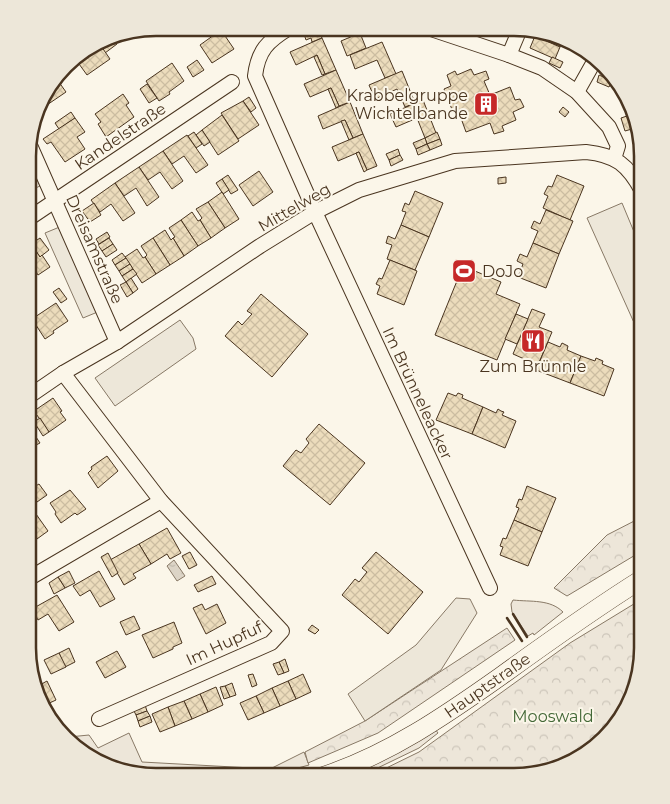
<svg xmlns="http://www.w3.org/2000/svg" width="670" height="804" font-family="Montserrat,sans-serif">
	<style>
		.green { fill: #ede6d9; stroke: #887966 }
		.forest { fill: url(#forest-crowns); stroke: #887966 }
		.parking { fill: #ede7d9; stroke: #887966 }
		.water { fill: url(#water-ripples); stroke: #887966 }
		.building { fill: url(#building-cross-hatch); stroke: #4a3520 }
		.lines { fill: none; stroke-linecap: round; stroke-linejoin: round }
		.minor-casing { stroke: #4a3520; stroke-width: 16 }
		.tertiary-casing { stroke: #4a3520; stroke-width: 19 }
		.minor { stroke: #fbf6e9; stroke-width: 14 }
		.tertiary { stroke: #fbf6e9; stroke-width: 18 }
		.wall { stroke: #4a3520; stroke-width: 2.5 }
		.labels { text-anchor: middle; stroke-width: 4; stroke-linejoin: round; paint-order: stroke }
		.poi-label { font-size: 16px; fill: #4a3520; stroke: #fbf6e9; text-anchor: end }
		.street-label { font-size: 16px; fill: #4a3520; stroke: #fbf6e9 }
		.park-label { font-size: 16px; fill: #436837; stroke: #fbf6e9 }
		.rim { fill: none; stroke: #4a3520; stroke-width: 2.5 }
	</style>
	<defs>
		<pattern id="forest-crowns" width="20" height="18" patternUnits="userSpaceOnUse" patternTransform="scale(1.25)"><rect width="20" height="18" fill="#ede6d9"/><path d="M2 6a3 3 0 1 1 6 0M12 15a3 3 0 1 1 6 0" fill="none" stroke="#cdc6ba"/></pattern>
		<pattern id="water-ripples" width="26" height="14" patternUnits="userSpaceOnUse" patternTransform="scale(1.25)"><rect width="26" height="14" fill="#dcd4c6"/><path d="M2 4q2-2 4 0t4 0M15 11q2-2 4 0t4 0" fill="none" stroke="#beb7aa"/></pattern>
		<pattern id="building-cross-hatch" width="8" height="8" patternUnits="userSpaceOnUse" patternTransform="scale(1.25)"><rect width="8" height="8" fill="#ecdcbc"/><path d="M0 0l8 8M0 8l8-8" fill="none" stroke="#ccbda1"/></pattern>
	</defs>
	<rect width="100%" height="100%" fill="#fbf6e9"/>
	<g class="green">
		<path d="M513,600C531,602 550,599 563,612L534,635L533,633L528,636L512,612L511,604Z"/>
		<polygon points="435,729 438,733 419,748 361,776 339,776"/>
		<polygon points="129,733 142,762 270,769 304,752 309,765 272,775 146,776 91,759 69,737 89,735 98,748"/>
	</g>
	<g class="forest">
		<polygon points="642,517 642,551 567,596 554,588 607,535"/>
		<polygon points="642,599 642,657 621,719 579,759 522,776 370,776 419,752 570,643"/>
		<polygon points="507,628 515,640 378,733 308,763 305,752 365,721"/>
	</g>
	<g class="parking">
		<polygon points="29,160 40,186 29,191"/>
		<polygon points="622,203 642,251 642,336 640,336 587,218"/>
		<polygon points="62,226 100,311 83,318 45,233"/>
		<polygon points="180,320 193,338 196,349 115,406 95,378"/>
		<polygon points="456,598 470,599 477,613 441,670 365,721 348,694 416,645"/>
	</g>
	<polygon class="water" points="174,560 185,576 177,581 167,566"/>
	<g class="building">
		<polygon points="169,28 179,28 172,32"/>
		<polygon points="318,28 322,38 312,42 311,38 306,40 304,34"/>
		<polygon points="221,30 234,49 212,63 200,45"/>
		<polygon points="537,31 563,41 560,47 535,36"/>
		<polygon points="360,33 366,48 347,56 341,41"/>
		<polygon points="112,36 117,44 105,53 99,43"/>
		<polygon points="535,36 560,47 555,59 530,48"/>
		<polygon points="322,38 336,70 325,74 317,55 296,65 290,52"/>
		<polygon points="382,42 396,74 385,78 377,60 355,69 350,55"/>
		<polygon points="99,43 110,59 87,75 74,57"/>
		<polygon points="317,55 325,74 322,75 314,57"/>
		<polygon points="552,57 563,62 560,68 549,63"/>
		<polygon points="197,60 204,70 193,77 187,67"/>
		<polygon points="172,63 184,81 169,92 170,94 159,101 146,81"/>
		<polygon points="471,69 474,75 486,71 489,79 484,81 490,95 510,87 515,100 520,99 524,107 513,112 516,120 502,126 504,131 494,134 490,123 466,132 458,110 453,112 444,89 451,86 447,75 455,71 457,75"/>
		<polygon points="336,70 350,102 339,106 331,88 310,97 304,84"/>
		<polygon points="605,70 618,84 602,77"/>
		<polygon points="402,71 415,103 405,107 397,89 375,99 369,85"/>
		<polygon points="599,75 612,81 609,87 597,82"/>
		<polygon points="56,78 66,92 41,109 39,107 45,92"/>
		<polygon points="147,84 157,98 149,103 140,89"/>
		<polygon points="331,88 339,106 336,108 328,89"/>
		<polygon points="123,94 129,103 126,105 134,117 106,137 98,124 101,122 95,114"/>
		<polygon points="249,97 256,108 251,112 243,101"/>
		<polygon points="423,100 436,133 425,138 417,118 396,127 390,114"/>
		<polygon points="243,101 259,125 238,139 221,113"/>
		<polygon points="350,102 363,134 353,138 345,120 323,129 318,116"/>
		<polygon points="563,107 569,112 565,117 559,112"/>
		<polygon points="71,112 75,118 59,129 55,123"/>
		<polygon points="631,114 635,128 632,129 627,116"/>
		<polygon points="222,115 239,141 218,155 202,130"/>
		<polygon points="627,116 632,129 625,131 621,118"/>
		<polygon points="75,118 85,132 77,137 85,149 65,162 51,142 47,144 43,139"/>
		<polygon points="345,120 353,138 349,140 341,121"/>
		<polygon points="202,130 210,142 204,146 196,135"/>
		<polygon points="194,132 202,144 196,148 188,136"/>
		<polygon points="437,132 440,139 427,144 425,138"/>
		<polygon points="363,134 377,166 367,170 359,152 338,161 332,147"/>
		<polygon points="187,135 208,165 196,173 184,156 172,164 163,151"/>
		<polygon points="425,138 427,144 416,149 413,143"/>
		<polygon points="440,139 442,145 430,150 427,144"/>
		<polygon points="427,144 430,150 418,155 416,149"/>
		<polygon points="398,149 400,155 389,160 386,154"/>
		<polygon points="163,151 183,181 172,189 160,172 148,180 139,167"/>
		<polygon points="359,152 367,170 364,172 356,153"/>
		<polygon points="400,155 403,160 391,166 389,160"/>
		<polygon points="139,167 159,197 147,206 136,188 124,196 115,183"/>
		<polygon points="259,171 273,192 253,206 239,185"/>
		<polygon points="228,175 238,190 231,194 222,179"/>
		<polygon points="557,175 584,186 570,220 543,208 548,196 544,194 548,186 552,187"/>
		<polygon points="506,177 506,183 498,184 498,178"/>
		<polygon points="222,179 229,190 223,194 216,183"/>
		<polygon points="115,183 135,213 123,221 111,204 100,212 91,200"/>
		<polygon points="415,191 443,203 429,237 401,225 406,212 402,211 405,203 409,205"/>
		<polygon points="222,192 239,219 225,228 208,202"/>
		<polygon points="208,202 225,228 211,238 200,220 202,218 196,209"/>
		<polygon points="94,203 101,215 90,222 82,211"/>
		<polygon points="546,210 573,221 559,254 533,243 538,231 531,228 534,221 540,224"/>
		<polygon points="192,212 198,221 200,220 211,238 198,246 181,220"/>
		<polygon points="181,220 198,246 184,256 173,238 175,237 169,228"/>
		<polygon points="401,225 429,237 415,270 387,259 392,245 386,243 388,236 395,239"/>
		<polygon points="165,230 171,240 173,238 184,256 170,265 153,238"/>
		<polygon points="107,232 110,237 99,244 96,239"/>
		<polygon points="40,238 49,250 40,257 31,244"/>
		<polygon points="109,238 113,244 102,251 98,245"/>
		<polygon points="153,238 170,265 156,274 145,257 147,255 141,246"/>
		<polygon points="30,242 40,257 42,255 50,267 38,275 33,267 28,270 28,243"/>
		<polygon points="533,243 559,254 546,288 518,277 523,264 517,261 520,254 527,257"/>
		<polygon points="113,244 117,250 106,257 102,251"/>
		<polygon points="137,249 143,258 145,257 156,274 142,283 125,257"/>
		<polygon points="122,253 126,258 115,265 112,260"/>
		<polygon points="126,258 130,264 119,271 115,265"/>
		<polygon points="390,260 417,271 404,305 377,294 380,286 376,284 379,278 382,279"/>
		<polygon points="130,264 133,269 122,276 119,271"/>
		<polygon points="463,266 501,282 496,294 520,304 497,360 435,335"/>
		<polygon points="133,269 137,274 126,282 122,276"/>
		<polygon points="131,278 138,289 133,293 126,282"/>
		<polygon points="126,282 133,293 127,297 120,285"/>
		<polygon points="59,288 67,299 61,303 53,292"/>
		<polygon points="261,294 308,334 272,377 225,336 238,321 242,325 252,314 247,311"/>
		<polygon points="56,303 68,321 53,331 54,333 45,339 32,319"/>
		<polygon points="532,309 545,314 539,327 552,332 538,365 513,354"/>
		<polygon points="516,314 528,319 517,344 505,339"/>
		<polygon points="548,342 560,347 562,343 568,346 567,350 581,356 570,383 536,370"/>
		<polygon points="581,356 595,361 596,358 603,361 602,364 614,369 604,396 570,383"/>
		<polygon points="448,393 456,396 458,393 463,395 462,398 483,407 472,434 436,420"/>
		<polygon points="53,398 62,411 60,412 66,420 49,432 34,411"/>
		<polygon points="483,407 496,413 498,409 501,411 504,412 502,415 516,421 505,448 472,434"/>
		<polygon points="40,418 49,432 43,436 34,422"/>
		<polygon points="319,424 365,463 330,505 283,466 296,450 301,453 309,443 306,439"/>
		<polygon points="32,431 40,443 34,446 28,438 28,434"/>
		<polygon points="642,446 642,469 634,466"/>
		<polygon points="107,456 118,471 98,488 88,473 92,469 91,467"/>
		<polygon points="39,484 47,495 37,502 29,490"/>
		<polygon points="527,486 556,498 542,532 514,520 519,508 516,507 519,499 522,500"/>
		<polygon points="28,490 29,490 37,502 28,509"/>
		<polygon points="70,490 86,509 77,515 75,513 61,523 55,514 56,512 50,503"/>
		<polygon points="36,514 48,531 30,544 28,541 28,519"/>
		<polygon points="514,520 542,532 528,566 500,555 503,547 500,546 503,538 506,539"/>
		<polygon points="167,528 181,553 170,559 167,554 151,564 139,544"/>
		<polygon points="139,544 151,564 133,574 136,578 124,585 110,560"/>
		<polygon points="190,552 197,565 189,569 182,556"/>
		<polygon points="376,552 423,592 388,634 342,595 355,579 359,582 367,572 362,568"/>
		<polygon points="108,553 118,573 112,577 101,557"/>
		<polygon points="69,571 75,583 65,588 58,577"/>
		<polygon points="99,571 115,599 100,607 90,590 80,596 73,586"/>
		<polygon points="212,576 216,584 198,592 194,585"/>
		<polygon points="58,577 65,588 54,594 49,583"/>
		<polygon points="57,595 74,622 59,631 48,614 38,620 32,609"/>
		<polygon points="202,604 205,610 217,604 226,623 206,634 193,608"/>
		<polygon points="134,616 140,629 126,635 120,622"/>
		<polygon points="174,622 182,643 173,647 173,649 153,658 142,635"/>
		<polygon points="312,625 319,630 315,634 308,630"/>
		<polygon points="69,648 75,662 65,667 59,653"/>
		<polygon points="117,651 126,667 105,678 96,662"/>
		<polygon points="59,653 66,667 51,674 44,660"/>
		<polygon points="285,659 289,671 284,673 279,662"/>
		<polygon points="279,662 284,673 278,675 273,664"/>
		<polygon points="253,674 257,685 252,687 248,675"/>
		<polygon points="303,674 311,692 296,699 288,681"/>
		<polygon points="47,681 56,700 43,706 38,686"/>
		<polygon points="288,681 296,699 280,706 272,688"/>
		<polygon points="232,683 236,695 230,697 225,686"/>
		<polygon points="225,686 230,697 224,699 220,687"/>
		<polygon points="216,687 223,705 208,712 200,694"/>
		<polygon points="272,688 280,706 264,713 256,696"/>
		<polygon points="200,694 208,712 192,719 184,701"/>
		<polygon points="256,696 264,713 248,720 240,703"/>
		<polygon points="184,701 192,719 175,726 168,707"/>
		<polygon points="145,705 147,711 136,715 133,709"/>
		<polygon points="168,707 175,726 160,732 152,714"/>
		<polygon points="147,711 150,716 138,721 136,715"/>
		<polygon points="150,716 152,722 140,727 138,721"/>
	</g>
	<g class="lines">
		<defs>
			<g id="minor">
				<path d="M289,28C268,41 258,50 255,76L315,212L490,588"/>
				<polyline points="428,28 509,55 542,68 577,92 609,127 618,146 614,159"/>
				<polyline points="509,55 520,29"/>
				<polyline points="577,92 595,60"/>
				<polyline points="29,143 117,342"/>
				<polyline points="28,219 232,82"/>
				<polyline points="63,373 161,501 282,631 271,643 99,719"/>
				<path d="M28,397L63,373L117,342L260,246L315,212L359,190L455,161L586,152C616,155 628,165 642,191"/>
				<polyline points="28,579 161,501"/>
			</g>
			<path id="tertiary" d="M323,776C388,755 446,715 501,676C548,642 594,609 642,579"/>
		</defs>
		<use href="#minor" class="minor-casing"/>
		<use href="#tertiary" class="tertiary-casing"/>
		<use href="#minor" class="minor"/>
		<use href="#tertiary" class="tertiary"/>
		<g class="wall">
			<polyline points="513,614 527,637"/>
			<polyline points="507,618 522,641"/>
		</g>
	</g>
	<defs>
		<symbol id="building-square" viewBox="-11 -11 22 22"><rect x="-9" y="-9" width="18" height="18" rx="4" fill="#c62828" stroke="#fbf6e9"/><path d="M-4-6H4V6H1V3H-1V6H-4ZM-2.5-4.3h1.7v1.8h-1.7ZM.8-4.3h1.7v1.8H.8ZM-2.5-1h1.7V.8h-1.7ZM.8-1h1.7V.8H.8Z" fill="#fff"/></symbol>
		<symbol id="stadium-square" viewBox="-11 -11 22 22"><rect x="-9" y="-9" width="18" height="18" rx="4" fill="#c62828" stroke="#fbf6e9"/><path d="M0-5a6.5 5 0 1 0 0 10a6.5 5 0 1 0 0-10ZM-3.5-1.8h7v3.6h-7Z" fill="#fff"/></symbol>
		<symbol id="restaurant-square" viewBox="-11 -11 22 22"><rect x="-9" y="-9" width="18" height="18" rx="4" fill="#c62828" stroke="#fbf6e9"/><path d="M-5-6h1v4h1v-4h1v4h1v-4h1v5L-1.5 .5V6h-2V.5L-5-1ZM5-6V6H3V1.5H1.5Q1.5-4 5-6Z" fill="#fff"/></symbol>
	</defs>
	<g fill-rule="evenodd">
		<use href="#building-square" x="472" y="90" width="28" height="28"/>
		<use href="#stadium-square" x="450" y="257" width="28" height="28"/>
		<use href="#restaurant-square" x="519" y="327" width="28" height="28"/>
	</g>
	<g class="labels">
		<g class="poi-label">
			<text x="468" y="101">Krabbelgruppe<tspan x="468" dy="18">Wichtelbande</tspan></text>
			<text x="482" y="277" text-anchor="start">DoJo</text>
			<text x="533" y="372" text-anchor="middle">Zum Brünnle</text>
		</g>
		<g class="street-label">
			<text transform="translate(120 136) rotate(-34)" y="6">Kandelstraße</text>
			<text transform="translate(294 207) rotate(-30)" y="6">Mittelweg</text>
			<text transform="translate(95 249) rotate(66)" y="6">Dreisamstraße</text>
			<text transform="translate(418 393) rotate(65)" y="6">Im Brünneleacker</text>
			<text transform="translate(224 643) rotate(-25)" y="6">Im Hupfuf</text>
			<text transform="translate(487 685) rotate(-35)" y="6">Hauptstraße</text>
		</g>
		<g class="park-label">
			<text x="553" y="722">Mooswald</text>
		</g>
	</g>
	<path d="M0 0H670V804H0ZM156 36H514A120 120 0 0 1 634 156V648A120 120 0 0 1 514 768H156A120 120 0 0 1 36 648V156A120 120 0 0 1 156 36Z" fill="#ede7d9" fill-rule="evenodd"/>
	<path class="rim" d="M156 36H514A120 120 0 0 1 634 156V648A120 120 0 0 1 514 768H156A120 120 0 0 1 36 648V156A120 120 0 0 1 156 36Z"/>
</svg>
